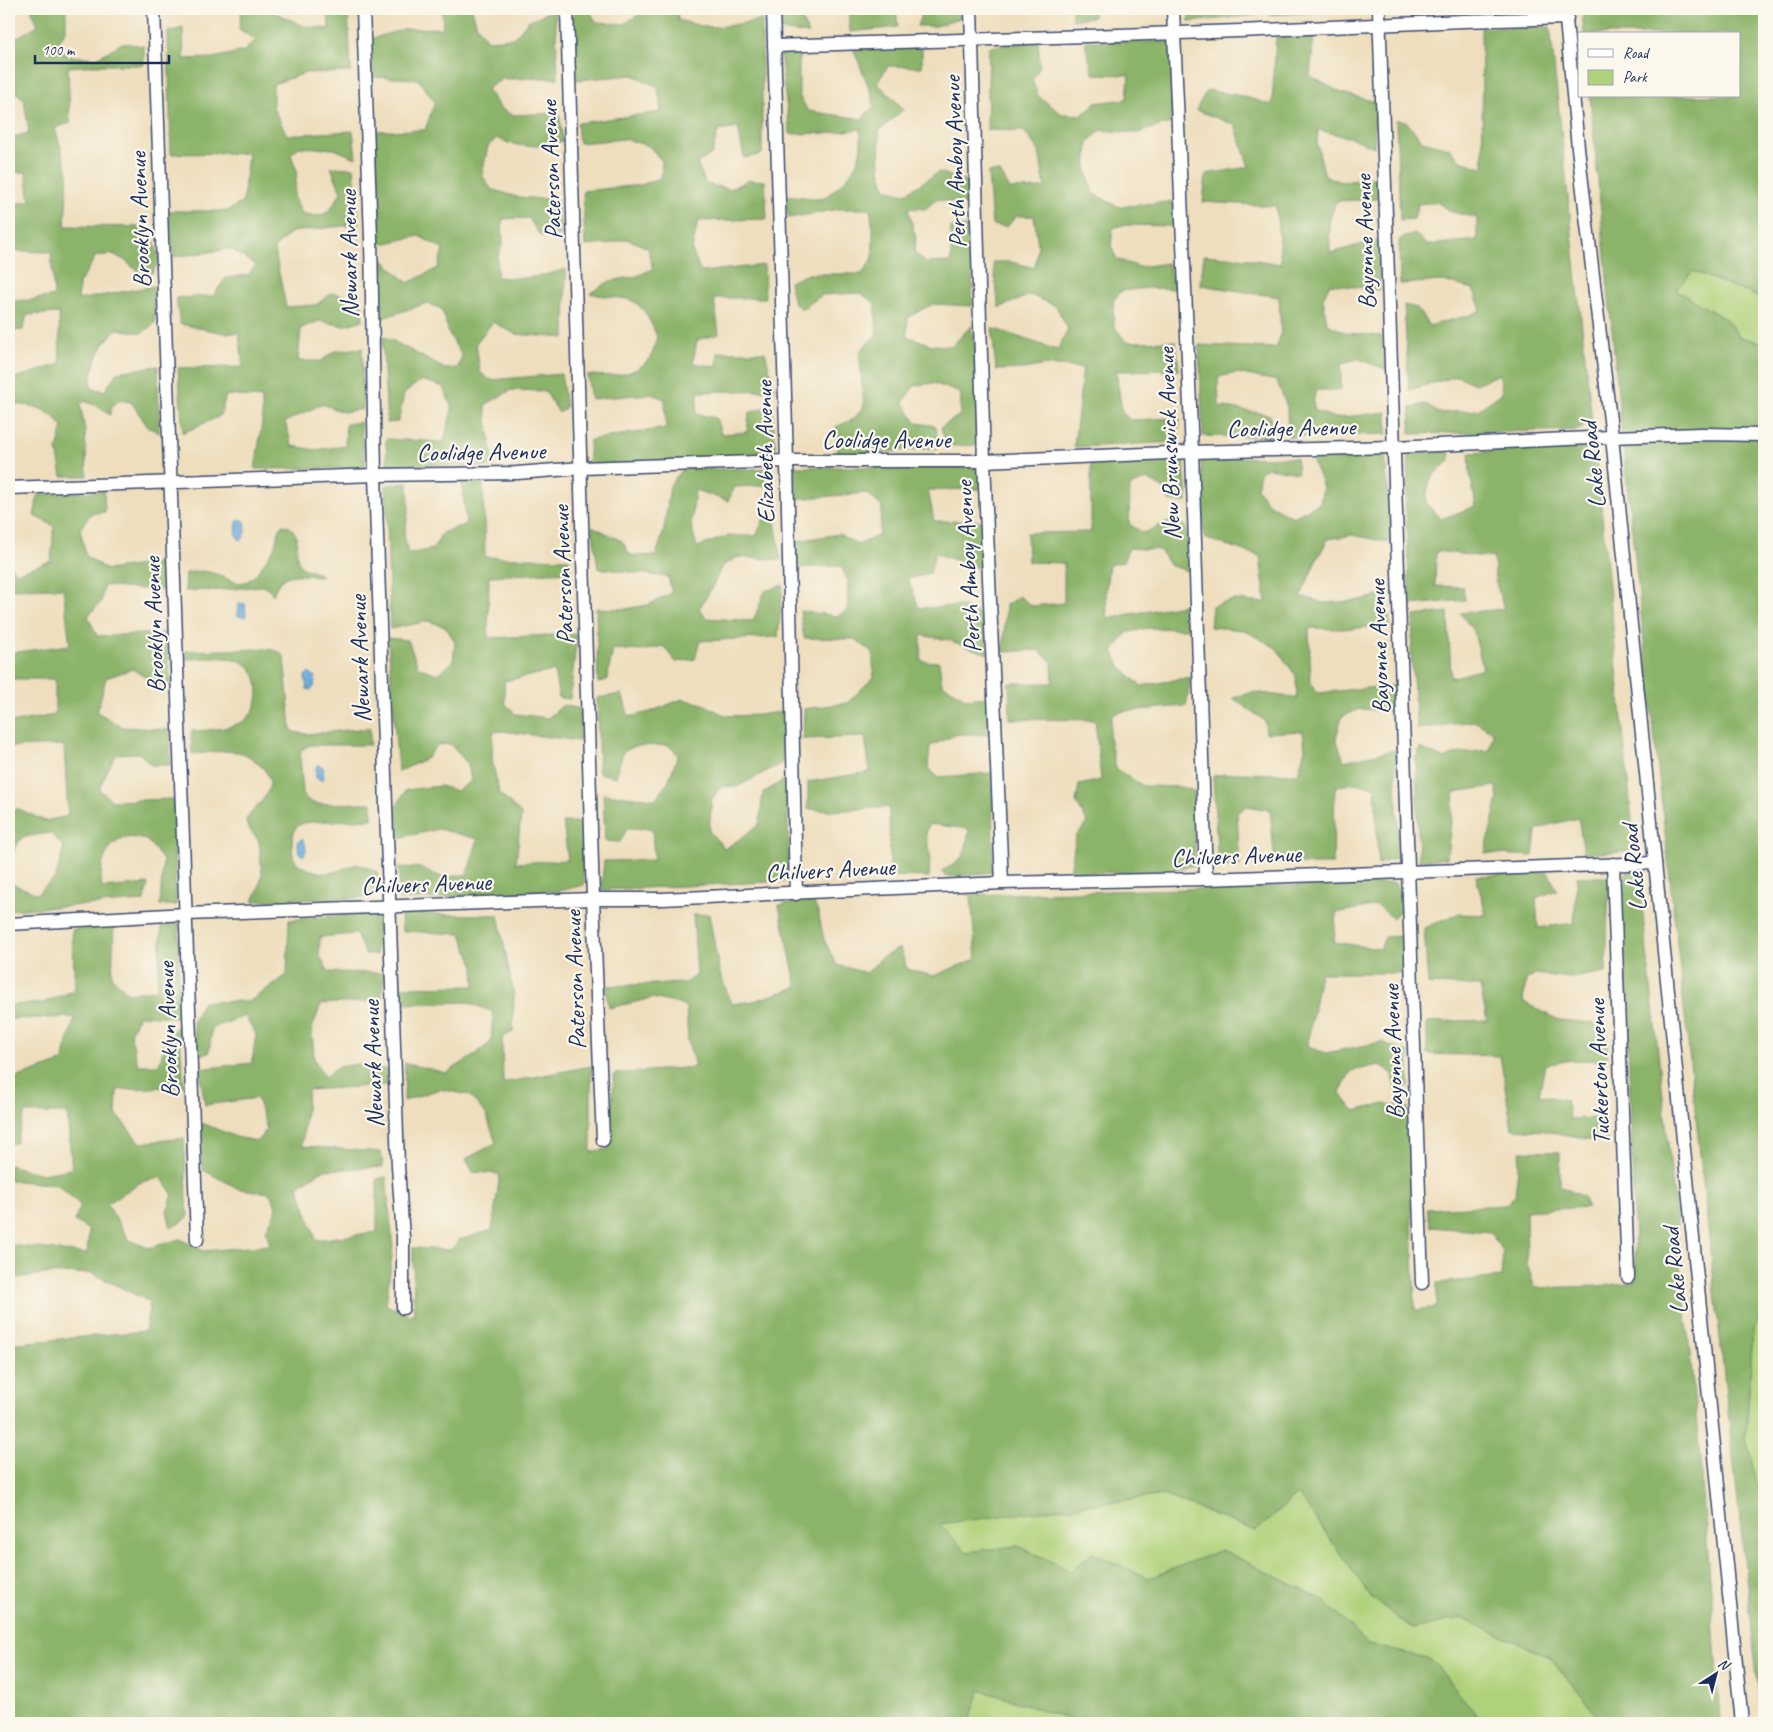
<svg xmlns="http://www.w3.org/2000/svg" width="1773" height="1732" font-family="Caveat,sans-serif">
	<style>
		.green { fill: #afd179; stroke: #65806c }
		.forest { fill: #8bb369; stroke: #537164 }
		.water { fill: #69afdf; stroke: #426f9e }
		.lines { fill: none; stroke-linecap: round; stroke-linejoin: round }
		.minor-casing { stroke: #3b496c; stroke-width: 15 }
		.minor { stroke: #fff; stroke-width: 12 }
		.labels { text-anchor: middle; stroke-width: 4.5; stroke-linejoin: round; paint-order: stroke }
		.street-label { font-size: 25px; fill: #1b2f5e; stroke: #fbf7ec }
	</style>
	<rect width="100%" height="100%" fill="#fbf7ec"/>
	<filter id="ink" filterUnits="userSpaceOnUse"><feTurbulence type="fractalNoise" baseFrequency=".02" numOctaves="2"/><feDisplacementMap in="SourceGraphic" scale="10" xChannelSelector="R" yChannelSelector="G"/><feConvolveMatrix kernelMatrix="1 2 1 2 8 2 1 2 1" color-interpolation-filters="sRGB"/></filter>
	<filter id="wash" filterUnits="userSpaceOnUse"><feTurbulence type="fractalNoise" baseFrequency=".0096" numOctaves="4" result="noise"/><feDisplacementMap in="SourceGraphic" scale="20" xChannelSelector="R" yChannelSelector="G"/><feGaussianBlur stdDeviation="1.12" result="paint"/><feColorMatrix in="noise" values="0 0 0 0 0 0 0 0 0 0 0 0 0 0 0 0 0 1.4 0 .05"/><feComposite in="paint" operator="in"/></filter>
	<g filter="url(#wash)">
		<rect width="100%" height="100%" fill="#eedebd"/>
		<g class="green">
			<polygon points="1693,271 1764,299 1764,343 1739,337 1727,320 1675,290"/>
			<polygon points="1764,1313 1764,1513 1746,1437 1753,1329"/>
			<polygon points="1298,1494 1372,1598 1412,1629 1461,1618 1550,1657 1603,1723 1483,1723 1431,1659 1369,1645 1323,1600 1222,1550 1149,1578 1093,1553 1071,1572 1018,1546 967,1552 938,1524 1164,1495 1256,1531"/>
			<polygon points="980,1690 1083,1723 969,1723"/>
		</g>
		<g class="forest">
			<path d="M31,9H66V30L55,48L71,56L97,58L122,43L144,46V65H101L68,67L70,123L55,128L68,173L65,226L149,227L160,259L152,273L138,271L124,260L113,254L96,256L79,284L78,300L153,286L155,323L142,333L117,329C100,345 91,365 91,388L105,391L117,372L158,366L159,433L148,427L131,402L119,400L112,406L110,415L99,407L85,401L80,404L85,430L87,476H62L57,449L63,427C47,407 33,405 9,404V380L60,364L59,313L27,315L23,330L9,331V301L30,300L54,296L51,252L9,251V205L30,201L26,172H9V138L29,133L24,99L9,86V42L38,25Z"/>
			<path d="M242,9H272L271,11L304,26L329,29L328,9H348L351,72L306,73L273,84V108L287,135L353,131L356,158L334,149L299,147L291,155L297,171L294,197L302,214C326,220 330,211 341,192L331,167L354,168L359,224L292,232L274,248L286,307L316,305L332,293L361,299L363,320L344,326L319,321L301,328L298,361H321L335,351L362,348L363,409L343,412L322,404L285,422L292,446L316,450L345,446L346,424L360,422L366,468L255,469L262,423V398L226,395L220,416L183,433L178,368L243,367L239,333H224L180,324L176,298L213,296L226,278L248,275L256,265L230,249L173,257L168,211H227L243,202L248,153L171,154L168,32L183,28L184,59L213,58L244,51L256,40L239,29Z"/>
			<path d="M442,9H472L477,26L487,40L514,38L528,21L555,9L558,78L502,79L487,89L500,108L512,115L559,113L563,141C538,146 520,150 497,138L488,146L482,175L491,189L517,197L557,200L561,235L540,236L529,218L502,219L503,242L498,256L497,277C522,280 542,277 566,269L565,338L515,334L493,322L476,343L480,372L490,380L561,374L566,407L559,413L545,391L511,390L485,405L494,467L387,464L386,439L444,442L452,409L444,387L421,380L404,394L398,422L387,423L382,335L445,369L458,368L462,356L449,334L442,309L427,303L380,319L378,280L381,258L408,283L438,268L443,249L419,236L377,245L374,131L425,130L435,102L418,79L372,77L371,39L404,29L443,28Z"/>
			<path d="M572,9H589L596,22L624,24L644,11L645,9H677L678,20L705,27L726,26L762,20V154L744,158L738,128L718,131L712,154L697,163L706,184L730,189L749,180L765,181L767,219L698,221L692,250L701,272L764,265L765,298H714L719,334L697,340L693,363L717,367L718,352H765L775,390L698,392L696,414L716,418L721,434L747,432L749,413L772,404L776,456L588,465L590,440L666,428L665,399L650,394L591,399L587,375C611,376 636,378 651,356C654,351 655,343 657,337C652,325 645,307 633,301C626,297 601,297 590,293L610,281L637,276L653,269L648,248L627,239L607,244L585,246L583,191L641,185L661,178L662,161L649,146L625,139L579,143L577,123L661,112L658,87L633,75L577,80Z"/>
			<polygon points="781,9 796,9 809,34 781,30"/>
			<polygon points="848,9 896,9 898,27 850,32"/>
			<polygon points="923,9 960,9 963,17 936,26 917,26"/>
			<polygon points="1072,9 1094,9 1093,17 1072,20"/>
			<polygon points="1189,9 1251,9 1257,15 1189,22"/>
			<polygon points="1267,9 1364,9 1270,15"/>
			<polygon points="1582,9 1764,9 1764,299 1693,271 1676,290 1727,320 1739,337 1764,343 1764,1313 1753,1329 1746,1437 1764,1513 1764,1723 1762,1723 1624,457 1590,96 1739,96 1739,34 1584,34"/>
			<path d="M1550,27L1592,422L1578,430L1410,434L1411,407L1426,404L1438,413L1478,410L1502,393L1500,374L1475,384L1457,376L1409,390L1404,305L1417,308L1429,326C1444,321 1470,317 1481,310L1473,289L1443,281L1400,284L1399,240L1414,233L1427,245L1477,240V218L1452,212L1437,202L1418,204L1414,219L1400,220L1396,120L1406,121L1422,141L1449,148L1463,162L1483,168L1481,28Z"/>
			<polygon points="1314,35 1310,76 1342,93 1376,102 1374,147 1352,138 1318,130 1317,144 1325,176 1342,182 1380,177 1378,199 1336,201 1329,222 1330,253 1378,240 1380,290 1330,284 1323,298 1327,324 1347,333 1381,336 1387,370 1359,359 1341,363 1341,390 1316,390 1313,402 1315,411 1335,418 1387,412 1387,434 1288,437 1287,407 1277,381 1237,373 1218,377 1219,406 1270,415 1273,437 1203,436 1199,345 1276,348 1281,334 1279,297 1200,285 1204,255 1249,259 1281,264 1276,206 1203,202 1206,174 1249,167 1235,125 1196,110 1207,90 1241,96 1272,105 1276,37"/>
			<polygon points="1038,40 1040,66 1032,80 1038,96 1062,114 1082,115 1095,103 1127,99 1129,75 1093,74 1085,41 1171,42 1173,122 1137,133 1101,130 1088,142 1086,170 1094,194 1119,207 1176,201 1174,226 1123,225 1113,228 1111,246 1117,259 1139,267 1167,263 1176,289 1147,288 1121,291 1113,301 1114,326 1126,342 1176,341 1179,370 1116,371 1122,412 1130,420 1180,418 1178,442 1074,447 1083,368 1046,365 1024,369 996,370 992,328 1057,350 1068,329 1056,306 1030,295 999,308 993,262 1011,262 1035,268 1038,245 1034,216 1016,216 1007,227 992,225 988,172 1000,172 1010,189 1045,188 1039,151 1024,131 987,130 989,47"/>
			<path d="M793,47L799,56V95L808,111L862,119L874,106L870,90L853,48H922V67L888,66L877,83L904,109L879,131L880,170L886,189L905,194L939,172L971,183L972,206L937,199L925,209L908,208L916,239L914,252L926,263L951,262V227H973L972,306L933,304L908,317L907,336L932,345L952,346L971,326L977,360L979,445L946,446L941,427L960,415L961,393L933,383L914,386L903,402L916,423L936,426L938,448L838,455L836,427L854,419L864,406L859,352L877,334L875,303L860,293L822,295L802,309L794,303L789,282L808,274H862L873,258V230L870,209H839L789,218L784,195L822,199C848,181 866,162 860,129L829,133L790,134L780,54Z"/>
			<path d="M1595,444L1635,852L1584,853L1578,818L1549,825L1536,831L1533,856L1485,853L1498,798L1496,786L1454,792L1447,858L1419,861L1416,758L1420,748L1445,759L1455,754L1490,750L1493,732L1474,721L1417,729L1411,652L1414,616L1448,612L1451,678L1483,669L1474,632L1460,613L1504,609L1495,579L1494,558L1436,551L1435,586L1463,587L1465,600L1410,605L1406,504L1409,454L1449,451L1450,461C1431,475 1428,479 1426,503L1441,519L1476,506L1470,473L1469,453Z"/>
			<polygon points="1310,454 1385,455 1392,543 1353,535 1328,539 1315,563 1301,596 1323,603 1355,601 1387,594 1390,626 1341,629 1309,628 1311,685 1317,693 1397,685 1391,711 1360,709 1342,716 1336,738 1344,761 1395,750 1399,857 1378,864 1375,787 1354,783 1335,787 1333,864 1275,864 1270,810 1247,806 1237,813 1240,866 1218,867 1213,776 1232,773 1298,774 1305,749 1303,731 1266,733 1265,721 1233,698 1253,692 1297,698 1296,676 1276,648 1244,630 1210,627 1212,606 1234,600 1266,603 1260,556 1204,538 1201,457 1296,458 1298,473 1269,468 1260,472 1257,489 1270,505 1293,517 1320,503 1323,487"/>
			<polygon points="1091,460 1184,460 1187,502 1169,501 1163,488 1147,479 1130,486 1129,524 1143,533 1171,521 1186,526 1191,572 1169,565 1160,550 1129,548 1123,562 1109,565 1106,589 1107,618 1190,604 1189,629 1147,628 1127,633 1113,651 1121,668 1141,686 1191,677 1186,706 1124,711 1112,715 1109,737 1116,769 1143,786 1182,787 1194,791 1195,865 1155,873 1070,872 1076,836 1088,823 1076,802 1079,785 1101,780 1095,720 1010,719 1009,683 1053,683 1052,662 1038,650 1003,652 1006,605 1019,596 1032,606 1064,603 1064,563 1028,562 1027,533 1091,532"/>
			<path d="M794,467H982V489L928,490L934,521H981L986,571L935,553L930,573L908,579L919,608L961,606L984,616L988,654L948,640L921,635V661L939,662L942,684L967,699L990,697L991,735L958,734L930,746L928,768L938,777L992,773L993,872L946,877L941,871C966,860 965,854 969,829L929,824L926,834L930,855L929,877L890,876L889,807L831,811L808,809V782L870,772L865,737L803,739L804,709L847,703L874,677L872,652L855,639L804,638L800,611L837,616L847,611L848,581L841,566L796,568L797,541L839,534L858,545L879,535L882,507L867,493L795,499Z"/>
			<polygon points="682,469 770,469 774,485 735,487 728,501 695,490 691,525 697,547 728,536 756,536 767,512 775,521 781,560 738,557 722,566 713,586 699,609 706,618 753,621 765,591 783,585 778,637 700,641 695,659 676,662 663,646 642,651 613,649 607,680 598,683 596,608 625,609 648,605 672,593 668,577 598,568 592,526 622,541 630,555 656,556 664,530 670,486"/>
			<polygon points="462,482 483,482 485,557 569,559 570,572 489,576 488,638 577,634 570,699 559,698 554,671 504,681 505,703 515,714 548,718 563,705 580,709 580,741 502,731 493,732 492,759 499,793 521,814 516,863 568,860 563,822 581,822 584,885 560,891 399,900 399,867 421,868 444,878 467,874 478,839 439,829 398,838 395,809 406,790 440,786 457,791 471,781 468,764 450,744 437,745 427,758 398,772 388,638 408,640 418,667 438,674 453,662 455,642 446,627 428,621 390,629 386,485 408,483 409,509 404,535 408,554 433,549 442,533 466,524"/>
			<path d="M104,491L105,512L91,513L80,529L86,556L107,570L163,562V590L124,588L104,585L101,602L88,616L97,636L165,633L171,684H158L132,669L106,678L97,712L123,727L171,730L170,765H151L139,753L117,754L107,771L99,789L112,801L174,799L176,905H160L163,860C158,854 153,846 147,841C145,839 140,839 136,838C109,833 97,866 102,888L148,884L144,901L9,910V884H13L37,894L56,877L64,847L50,833L22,837L9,858V810L19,809L45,821L68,816L64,745L9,747V723L55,715V679H9V653L70,645L63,588L9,589V565L16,573L51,561L54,526L34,516L38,495Z"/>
			<path d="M283,525C306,529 291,553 300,565C305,572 316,570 322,576C298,576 282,568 273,595C270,588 267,587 261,586L220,590L185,591L186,573C194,572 201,570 209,572C232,578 242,594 260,569C264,563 269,556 273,550C277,541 277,532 283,525Z"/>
			<path d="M266,649C273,650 281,650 284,657L291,728L294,732L307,734L370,728V745H310L301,750L300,755L303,793C306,800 310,802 317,804L372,803V819L310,822C302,823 295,825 293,834C290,857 293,865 314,871C321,873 327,874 334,872C341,871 348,866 355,865C362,864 371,869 377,872C381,883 376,894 366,898L253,901L259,888L262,874L259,841L247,826L246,820C253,809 266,800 269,788C272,780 267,773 262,767C257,763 252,758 247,755C234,748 207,753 192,754L191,731C207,730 224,730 240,723C263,713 265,670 240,661C224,655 203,659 186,659V651Z"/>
			<polygon points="622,694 629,717 650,712 682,699 703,704 726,716 759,715 786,711 782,763 737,787 722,786 712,798 709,831 725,849 759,825 763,793 787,778 789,881 601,890 604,861 654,860 652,828 627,829 620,842 605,841 603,794 655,799 668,782 678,755 668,745 635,746 623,752 616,777 599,773 597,698"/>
			<path d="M1638,870C1669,1154 1703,1438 1720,1723H1603L1550,1657L1461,1618L1413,1629L1372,1598L1298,1494L1256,1531L1164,1495L939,1524L967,1552L1018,1546L1071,1571L1093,1553L1149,1578L1222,1550L1323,1600L1369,1645L1431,1659L1483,1723H1083L980,1690L969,1723H9V1344L145,1331L150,1302L92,1273L45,1274L9,1279L12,1245L87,1254L89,1230L75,1221L80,1205L58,1185L9,1180V1165L42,1174L72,1169L67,1113H25L16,1143L9,1144V1080L62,1062L75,1017L9,1019V1005L43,1003L75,990L72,930L114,925L112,977L128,993L157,990L162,924L179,922L178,1017L139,1015L130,1033L138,1065H159L167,1036L179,1026L184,1086L117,1090L116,1114L140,1143L184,1138L188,1218L171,1228L167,1211L173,1195L161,1177L141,1182L107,1204L129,1240L148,1248L180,1239L203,1251L270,1245L266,1231L277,1208L270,1193L239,1189L203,1170L199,1144L202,1123L236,1137L257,1141L267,1129L257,1098L205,1105L199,1069L252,1063L256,1034L245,1016L212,1028L209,1053L197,1055L193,1020L203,1002L250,1001L287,975L289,920L378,912L376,955L365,954L356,934L320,937L319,955L329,972L385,973L381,1001L321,1004L312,1029L314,1059L324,1077L339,1067L363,1063L387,1070V1085L308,1090L302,1146L381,1152L383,1167L323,1170L298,1186L316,1240L377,1232V1179L386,1177L393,1246L386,1305L414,1316L413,1248L451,1250L459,1240L492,1230L500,1174L473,1172L466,1159L496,1143L486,1114L469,1095L440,1089L404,1101L405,1063L446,1073L472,1057L491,1042L493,1012L467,1002L400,1004V987L475,986L474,966L461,934L402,931L401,914L498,915L514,996L513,1032L502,1037L503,1083L591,1066V1152L608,1149L614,1074L695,1067L688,1041L686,1006L653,998L609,1008L605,986L685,983L697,975L693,915L709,914L720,975L732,1004L754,1001L797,987L779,905L812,899L818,912L824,940L837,965L867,973L881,958L900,948L907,969L933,976L976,959L971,895L1395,883L1403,907L1393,918L1377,905L1336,913L1334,942L1380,949L1385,937L1404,936L1405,973H1320L1307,1047L1326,1053L1382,1042L1409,1053V1086L1395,1090L1393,1074L1380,1065L1351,1071L1340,1093L1354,1111L1383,1104L1408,1107L1415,1310L1437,1307V1283L1501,1277L1503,1252L1490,1232L1431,1227L1427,1209L1506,1205L1515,1195L1520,1151L1560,1152V1186L1584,1197L1587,1207L1526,1211L1527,1264L1535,1288L1598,1286L1636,1282L1629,1061L1619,897L1625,872Z"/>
			<polygon points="1548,872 1557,890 1536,898 1538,928 1574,923 1577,877 1609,877 1606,972 1572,978 1535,974 1526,980 1523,1002 1559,1020 1593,1023 1608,1034 1607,1061 1571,1060 1545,1065 1539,1095 1566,1100 1570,1119 1604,1118 1607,1142 1545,1131 1512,1129 1500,1056 1427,1054 1427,1022 1487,1020 1480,986 1428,984 1424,928 1457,914 1486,915 1476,876"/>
		</g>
		<g class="water">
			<path d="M239,520H244C248,526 245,534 242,540L239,539L236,535L237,522Z"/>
			<polygon points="239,603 245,604 246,616 244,617 238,616 238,605"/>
			<polygon points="308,673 312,674 315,677 314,687 310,690 307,689 305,676"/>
			<polygon points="318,765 323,767 324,778 321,780 316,778 316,767"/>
			<path d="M302,838C305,843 308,849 304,855H301L299,852L298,842Z"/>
		</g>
	</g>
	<g filter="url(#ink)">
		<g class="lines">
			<defs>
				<g id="minor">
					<polyline points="154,9 197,1240"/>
					<polyline points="363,9 371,238 375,475 398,1166 403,1238 403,1308"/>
					<polyline points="567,9 593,899 603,1140"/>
					<polyline points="773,9 787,461 796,894"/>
					<polyline points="971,9 984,461 1002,883"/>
					<polyline points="1173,9 1192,452 1206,879"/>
					<polyline points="1379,9 1422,1283"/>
					<polyline points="1565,9 1578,148 1612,437 1742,1723"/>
					<polyline points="774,46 1240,31 1463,21 1567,18"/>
					<polyline points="9,488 375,475 517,473 582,468 787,461 984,461 1192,452 1393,447 1612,437 1701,434 1764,435"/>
					<polyline points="1613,864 1628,1277"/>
					<polyline points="9,924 186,914 593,899 662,899 1002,883 1206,879 1655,863"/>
				</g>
			</defs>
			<use href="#minor" class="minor-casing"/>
			<use href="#minor" class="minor"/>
		</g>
	</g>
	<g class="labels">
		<g class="street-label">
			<text transform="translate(954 162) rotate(-92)" y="9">Perth Amboy Avenue</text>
			<text transform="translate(550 170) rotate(-92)" y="9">Paterson Avenue</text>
			<text transform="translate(139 220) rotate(-92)" y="9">Brooklyn Avenue</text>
			<text transform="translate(1364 242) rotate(-92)" y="9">Bayonne Avenue</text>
			<text transform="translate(348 254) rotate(-91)" y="9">Newark Avenue</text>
			<text transform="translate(1291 427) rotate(-1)" y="9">Coolidge Avenue</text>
			<text x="886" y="448">Coolidge Avenue</text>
			<text transform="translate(1168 444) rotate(-92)" y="9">New Brunswick Avenue</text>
			<text transform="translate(481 451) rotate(-1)" y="9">Coolidge Avenue</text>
			<text transform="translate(764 452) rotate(-91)" y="9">Elizabeth Avenue</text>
			<text transform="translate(1592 465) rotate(-96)" y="9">Lake Road</text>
			<text transform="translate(967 567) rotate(-93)" y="9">Perth Amboy Avenue</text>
			<text transform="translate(562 575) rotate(-92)" y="9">Paterson Avenue</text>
			<text transform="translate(153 625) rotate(-92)" y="9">Brooklyn Avenue</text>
			<text transform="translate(1378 647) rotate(-92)" y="9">Bayonne Avenue</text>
			<text transform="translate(359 659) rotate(-92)" y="9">Newark Avenue</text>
			<text transform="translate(1236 855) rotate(-2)" y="9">Chilvers Avenue</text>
			<text transform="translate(1633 868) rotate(-96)" y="9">Lake Road</text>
			<text transform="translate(830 869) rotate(-3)" y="9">Chilvers Avenue</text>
			<text transform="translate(426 883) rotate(-2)" y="9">Chilvers Avenue</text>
			<text transform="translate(574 980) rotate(-92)" y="9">Paterson Avenue</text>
			<text transform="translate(167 1030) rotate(-92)" y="9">Brooklyn Avenue</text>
			<text transform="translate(1392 1052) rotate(-92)" y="9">Bayonne Avenue</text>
			<text transform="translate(372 1064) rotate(-92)" y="9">Newark Avenue</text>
			<text transform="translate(1598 1072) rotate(-92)" y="9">Tuckerton Avenue</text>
			<text transform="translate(1674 1271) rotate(-96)" y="9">Lake Road</text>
		</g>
	</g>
	<rect width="1773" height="1732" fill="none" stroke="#fbf7ec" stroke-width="30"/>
	<rect x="1578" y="32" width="162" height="65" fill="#fbf7ec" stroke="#a1a7b3"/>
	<rect x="1588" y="49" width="25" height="8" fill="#ffffff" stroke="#a1a7b3"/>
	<text x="1623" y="58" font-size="15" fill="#1b2f5e">Road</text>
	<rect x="1588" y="70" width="25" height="15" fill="#afd179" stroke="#a1a7b3"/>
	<text x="1623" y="82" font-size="15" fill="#1b2f5e">Park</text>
	<g transform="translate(1716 1674) rotate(36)" stroke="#fbf7ec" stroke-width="4" paint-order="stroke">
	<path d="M0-4L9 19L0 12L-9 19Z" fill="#1b2f5e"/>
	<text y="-8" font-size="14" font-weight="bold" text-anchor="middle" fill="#1b2f5e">N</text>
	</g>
	<path d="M35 55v8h134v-8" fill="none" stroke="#1b2f5e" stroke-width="2.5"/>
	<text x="42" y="55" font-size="15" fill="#1b2f5e" stroke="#fbf7ec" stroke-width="4" paint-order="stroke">100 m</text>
</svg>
